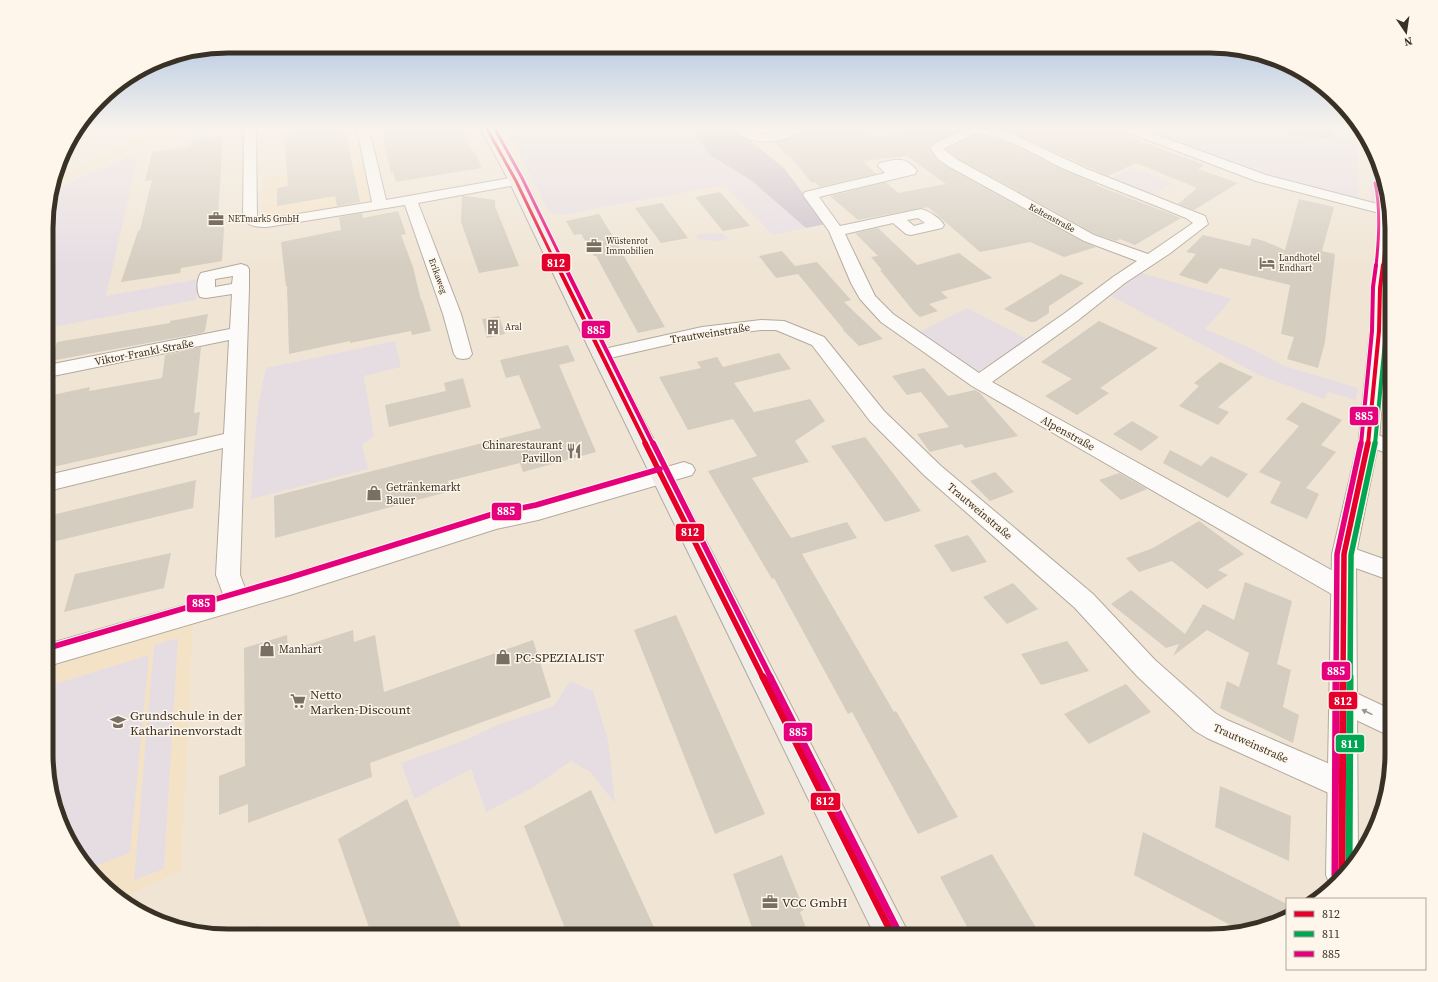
<svg xmlns="http://www.w3.org/2000/svg" width="1438" height="982" font-family="'Source Serif 4',serif">
	<style>
		.built { fill: #f4e2c7 }
		.green { fill: #e6dde3 }
		.forest { fill: #ccc1cc }
		.building { fill: #d5cdc0 }
		.lines { fill: none; stroke-linecap: round; stroke-linejoin: round }
		.minor-casing { stroke: #b2aa9d; stroke-width: 2 }
		.tertiary-casing { stroke: #b2aa9d; stroke-width: 2 }
		.secondary-casing { stroke: #b2aa9d; stroke-width: 2 }
		.minor { fill: #fdfbf9; fill-rule: evenodd }
		.tertiary { fill: #fdfbf9; fill-rule: evenodd }
		.secondary { fill: #f0ede8; fill-rule: evenodd }
		.bus-1-far3-casing { stroke: #fef6ea; stroke-width: 5 }
		.bus-1-far2-casing { stroke: #fef6ea; stroke-width: 6 }
		.bus-1-far1-casing { stroke: #fef6ea; stroke-width: 8 }
		.bus-1-casing { stroke: #fef6ea; stroke-width: 10 }
		.bus-2-far3-casing { stroke: #fef6ea; stroke-width: 5 }
		.bus-2-far2-casing { stroke: #fef6ea; stroke-width: 6 }
		.bus-2-far1-casing { stroke: #fef6ea; stroke-width: 8 }
		.bus-2-casing { stroke: #fef6ea; stroke-width: 10 }
		.bus-3-far3-casing { stroke: #fef6ea; stroke-width: 5 }
		.bus-3-far2-casing { stroke: #fef6ea; stroke-width: 6 }
		.bus-3-far1-casing { stroke: #fef6ea; stroke-width: 8 }
		.bus-3-casing { stroke: #fef6ea; stroke-width: 10 }
		.bus-1-far3 { stroke: #e4002b; stroke-width: 3 }
		.bus-1-far2 { stroke: #e4002b; stroke-width: 4 }
		.bus-1-far1 { stroke: #e4002b; stroke-width: 5.5 }
		.bus-1 { stroke: #e4002b; stroke-width: 7 }
		.bus-2-far3 { stroke: #00a651; stroke-width: 3 }
		.bus-2-far2 { stroke: #00a651; stroke-width: 4 }
		.bus-2-far1 { stroke: #00a651; stroke-width: 5.5 }
		.bus-2 { stroke: #00a651; stroke-width: 7 }
		.bus-3-far3 { stroke: #e5007d; stroke-width: 3 }
		.bus-3-far2 { stroke: #e5007d; stroke-width: 4 }
		.bus-3-far1 { stroke: #e5007d; stroke-width: 5.5 }
		.bus-3 { stroke: #e5007d; stroke-width: 7 }
		.oneway { fill: #9b968f }
		.labels { text-anchor: middle; stroke-width: 3; stroke-linejoin: round; paint-order: stroke }
		.far-street-label { font-size: 9px; fill: #393125; stroke: #fef6ea }
		.far-poi-label { font-size: 9px; fill: #393125; stroke: #fef6ea; text-anchor: start }
		.street-label { font-size: 11px; fill: #393125; stroke: #fef6ea }
		.poi-label { font-size: 11px; fill: #393125; stroke: #fef6ea; text-anchor: start }
		.near-poi-label { font-size: 13px; fill: #393125; stroke: #fef6ea; text-anchor: start }
		.rim { fill: none; stroke: #393125; stroke-width: 5 }
		.line-badge { stroke: #fef6ea; stroke-width: 1.5 }
		.badge-label { font-size: 11px; text-anchor: middle; font-weight: bold; fill: #fff }
	</style>
	<rect width="100%" height="100%" fill="#f0e5d5"/>
	<g class="built">
		<polygon points="162,129 174,129 54,185 56,178"/>
		<polygon points="363,163 371,203 262,220 263,178"/>
		<polygon points="193,625 181,871 119,899 71,845 48,777 48,667"/>
	</g>
	<g class="green">
		<polygon points="507,129 691,129 710,155 752,181 806,228 773,235 724,185 560,215 549,212"/>
		<polygon points="1133,129 1271,129 1289,134 1329,139 1333,129 1357,129 1359,202 1218,161"/>
		<polygon points="129,156 137,159 106,296 199,279 196,300 48,328 48,205 51,192"/>
		<polygon points="1369,156 1376,158 1377,201 1371,202"/>
		<polygon points="1132,168 1172,183 1152,195 1110,179"/>
		<polygon points="708,233 722,233 728,239 715,241 697,239 697,235"/>
		<polygon points="1141,273 1232,299 1205,329 1251,348 1284,366 1358,388 1356,400 1328,392 1324,399 1261,376 1111,296"/>
		<polygon points="967,308 1029,340 975,373 915,334"/>
		<path d="M395,341L401,367L364,376L374,436L362,445L368,469L251,499C254,455 255,411 266,368Z"/>
		<polygon points="178,638 164,869 134,880 154,645"/>
		<polygon points="149,655 130,853 90,868 71,845 48,777 48,686"/>
		<polygon points="570,681 593,691 608,740 615,803 590,772 571,761 534,787 486,812 471,769 414,799 401,763 468,739 495,726 554,706"/>
		<polygon points="260,925 262,936 222,936 236,928"/>
	</g>
	<g class="forest">
		<polygon points="691,129 736,129 784,168 826,224 806,228 752,181 710,155"/>
		<polygon points="1271,129 1333,129 1329,139 1289,134"/>
	</g>
	<g class="building">
		<polygon points="323,129 345,129 360,202 337,206 335,196 277,206 277,188 288,186 284,134"/>
		<polygon points="381,129 463,129 473,152 475,152 482,168 396,182 393,172 391,173"/>
		<polygon points="806,129 860,129 869,138 929,129 962,129 938,140 929,147 929,149 937,160 947,167 1083,242 1096,247 1064,257 1030,242 980,252 928,207 858,220 830,196 886,182 898,193 946,184 907,156 863,161 876,174 820,187 815,182 812,183 789,155 786,155 775,142 798,136"/>
		<polygon points="998,129 1124,129 1126,133 1132,136 1129,137 1205,165 1198,169 1238,183 1194,210 1178,204 1197,188 1136,163 1108,176 1013,133"/>
		<polygon points="223,136 218,214 225,213 222,261 181,268 180,273 121,282 138,231 140,230 152,180 145,181 152,152 190,147 192,140"/>
		<polygon points="974,136 986,136 1009,143 1063,170 1097,184 1096,185 1181,218 1135,245 1120,239 1116,241 1095,234 959,159 946,149"/>
		<polygon points="720,192 750,226 723,231 695,197"/>
		<polygon points="462,196 466,196 495,200 495,206 519,266 479,273 461,222"/>
		<polygon points="1299,199 1334,207 1322,251 1335,254 1325,342 1318,368 1287,359 1294,337 1281,334 1290,285 1220,268 1207,284 1179,275 1196,254 1186,252 1203,235 1250,246 1252,238 1264,241 1285,250"/>
		<polygon points="662,203 688,238 661,243 635,208"/>
		<polygon points="398,211 406,234 401,235 413,267 421,300 422,300 431,331 412,335 411,331 350,343 350,341 289,354 287,286 286,286 281,242 341,230 339,217 362,213 363,218"/>
		<polygon points="599,214 622,251 621,251 665,327 638,333 596,256 594,256 581,234 574,235 566,221"/>
		<polygon points="878,228 917,265 959,253 992,278 941,292 948,298 929,304 938,311 920,317 915,313 880,270 882,270 871,257 878,256 855,233"/>
		<polygon points="782,251 795,266 817,262 851,300 844,302 883,339 859,346 843,330 844,330 798,274 776,278 759,256"/>
		<polygon points="1061,274 1084,283 1049,306 1049,313 1035,322 1030,322 1004,309"/>
		<polygon points="208,314 205,331 202,333 50,361 57,342 170,323 170,321"/>
		<polygon points="499,316 505,334 487,338 482,319"/>
		<polygon points="1099,321 1158,348 1100,388 1109,393 1077,415 1045,396 1072,379 1041,362"/>
		<polygon points="568,345 575,361 559,365 596,452 523,472 520,463 448,481 451,491 275,538 274,496 541,428 519,375 506,378 500,360"/>
		<polygon points="201,347 194,413 200,412 197,435 48,468 48,396 90,387 89,391 162,378 165,355"/>
		<polygon points="779,353 791,369 734,383 754,412 810,399 825,421 795,441 809,462 752,478 791,538 847,522 857,538 802,554 894,712 896,711 958,817 918,834 852,712 848,714 774,578 772,579 708,471 757,456 733,419 688,430 659,377 701,368 697,362 717,357 723,367"/>
		<polygon points="1220,362 1253,377 1218,407 1229,412 1218,425 1179,406 1199,386 1194,383"/>
		<polygon points="924,368 948,396 975,390 980,393 1018,436 965,448 962,444 930,452 917,434 949,427 921,392 907,395 892,376"/>
		<polygon points="463,378 471,407 389,427 385,405 446,391 444,383"/>
		<polygon points="1302,402 1342,420 1321,445 1336,452 1306,488 1319,494 1307,519 1270,503 1281,482 1259,472 1299,426 1286,419"/>
		<polygon points="1132,421 1159,437 1141,451 1113,434"/>
		<polygon points="865,437 892,472 921,511 885,522 831,446"/>
		<polygon points="1170,450 1201,466 1211,456 1248,474 1228,498 1163,463"/>
		<polygon points="995,472 1014,492 990,501 970,481"/>
		<polygon points="1119,473 1147,489 1121,500 1099,480"/>
		<polygon points="196,480 193,508 48,543 48,516"/>
		<polygon points="1199,521 1244,554 1218,570 1228,575 1207,589 1172,561 1139,572 1126,558 1153,548"/>
		<polygon points="968,535 987,562 952,572 934,545"/>
		<polygon points="171,553 164,588 64,612 75,574"/>
		<polygon points="1245,582 1292,601 1277,664 1291,670 1283,707 1299,715 1293,743 1220,708 1227,681 1239,687 1249,653 1207,630 1173,656 1179,644 1166,648 1111,604 1131,590 1185,634 1203,604 1234,620"/>
		<polygon points="1013,583 1038,609 1007,624 983,597"/>
		<polygon points="676,615 765,814 715,834 634,630"/>
		<polygon points="353,630 354,642 375,635 384,692 533,640 551,697 370,763 372,777 248,823 248,804 219,815 219,776 245,766 244,648 287,635 288,651"/>
		<polygon points="1067,641 1089,671 1041,685 1021,654"/>
		<polygon points="1126,684 1151,712 1089,744 1064,714"/>
		<polygon points="1220,786 1291,816 1289,861 1215,827"/>
		<polygon points="591,790 658,936 568,936 524,826"/>
		<polygon points="407,799 456,916 465,936 372,936 338,839"/>
		<polygon points="1143,832 1287,904 1287,918 1238,929 1134,875"/>
		<polygon points="992,854 1032,921 1041,936 972,936 940,877"/>
		<polygon points="782,855 804,910 800,912 809,936 755,936 733,874"/>
	</g>
	<g class="lines">
		<defs>
			<g id="minor">
				<path d="M244,129H256L257,217L267,219L372,202L357,129H369L386,200L516,177L521,178L523,181L521,184L516,185L418,203L461,314L472,354L469,358L463,359L457,358L454,354L443,314L405,205L267,227C257,227 249,227 243,218Z"/>
				<path d="M736,129H750L761,134L770,135L789,129H805C802,133 796,135 792,136C776,143 747,146 736,129Z"/>
				<path d="M965,129H994L1012,134L1087,169L1205,216L1208,224L1169,254L1125,283L1077,321L992,382L1353,582L1356,589L1353,596L1344,599L1335,596L972,386L881,322L860,299L851,283L829,231L803,195L805,192L885,173L878,166L880,163C896,159 906,156 917,171L915,174L819,197L840,226L921,209C929,211 940,218 944,225L942,228L911,235L906,234L893,223L845,234L875,296L893,314L979,373L1065,313L1113,277L1137,261L1084,241L948,166L938,159L930,148L939,141ZM974,134C1006,134 1036,156 1064,169C1105,186 1145,201 1186,218L1193,223L1148,254L1094,235L958,160L943,149ZM918,218L925,223L914,226L907,220Z"/>
				<polygon points="1125,129 1141,129 1266,175 1389,207 1391,216 1256,181 1127,132"/>
				<path d="M241,264L247,266L249,269V288L240,575L245,588L495,512L538,504L684,462L692,465L695,470L692,475L538,520L496,529L290,595L48,666V644L223,594L216,575L223,448L48,491V475L224,434L229,340L48,377V365L230,329L232,294L206,298L200,297C196,291 197,278 201,273ZM233,276L232,284L215,287V279Z"/>
				<polygon points="761,320 784,321 824,337 884,411 941,466 1093,594 1155,660 1215,713 1227,720 1353,774 1357,784 1353,794 1342,799 1207,738 1195,731 1137,676 1075,608 925,476 870,421 812,345 776,330 761,330 702,337 601,360 595,359 592,355 595,351 702,327"/>
				<polygon points="1369,432 1392,440 1392,455 1362,444 1359,439 1362,434"/>
				<polygon points="1344,545 1392,562 1392,581 1336,561 1332,554 1336,547"/>
				<polygon points="1343,687 1392,710 1392,737 1333,709 1329,700 1333,691"/>
			</g>
			<polygon id="tertiary" points="1381,178 1392,217 1392,258 1388,288 1388,331 1379,439 1356,554 1358,858 1354,865 1330,885 1326,875 1332,554 1359,439 1370,331 1372,288 1377,249 1378,196 1375,182 1377,179"/>
			<polygon id="secondary" points="481,129 493,129 523,181 610,355 910,936 875,936 592,355 509,181"/>
		</defs>
		<use href="#minor" class="minor-casing"/>
		<use href="#tertiary" class="tertiary-casing"/>
		<use href="#secondary" class="secondary-casing"/>
		<use href="#minor" class="minor"/>
		<use href="#tertiary" class="tertiary"/>
		<use href="#secondary" class="secondary"/>
		<defs>
			<g id="bus-1-far3">
				<polyline points="487,129 516,181 557,266"/>
				<path d="M1382,182C1388,209 1386,239 1383,266"/>
			</g>
			<g id="bus-1-far2">
				<polyline points="557,265 646,444"/>
				<polyline points="1368,444 1379,331 1380,288 1383,265"/>
			</g>
			<g id="bus-1-far1">
				<polyline points="645,443 763,678"/>
				<polyline points="1343,678 1344,554 1368,443"/>
			</g>
			<g id="bus-1">
				<polyline points="763,677 893,936"/>
				<polyline points="1342,875 1343,677"/>
			</g>
			<polyline id="bus-2-far3" points="1390,266 1392,252"/>
			<polyline id="bus-2-far2" points="1375,444 1386,332 1387,289 1390,265"/>
			<polyline id="bus-2-far1" points="1350,678 1351,555 1375,443"/>
			<polyline id="bus-2" points="1349,869 1350,677"/>
			<g id="bus-3-far3">
				<polyline points="495,129 522,178 565,266"/>
				<path d="M1375,183C1381,209 1379,239 1376,266"/>
			</g>
			<g id="bus-3-far2">
				<polyline points="564,265 653,444"/>
				<polyline points="1361,444 1372,331 1373,287 1376,265"/>
			</g>
			<g id="bus-3-far1">
				<polyline points="653,443 771,678"/>
				<polyline points="48,648 288,578 493,514 536,505 660,469"/>
				<polyline points="1336,678 1337,554 1361,443"/>
			</g>
			<g id="bus-3">
				<polyline points="770,677 899,933"/>
				<polyline points="1335,875 1336,677"/>
			</g>
		</defs>
		<use href="#bus-1-far3" class="bus-1-far3-casing"/>
		<use href="#bus-1-far2" class="bus-1-far2-casing"/>
		<use href="#bus-1-far1" class="bus-1-far1-casing"/>
		<use href="#bus-1" class="bus-1-casing"/>
		<use href="#bus-2-far3" class="bus-2-far3-casing"/>
		<use href="#bus-2-far2" class="bus-2-far2-casing"/>
		<use href="#bus-2-far1" class="bus-2-far1-casing"/>
		<use href="#bus-2" class="bus-2-casing"/>
		<use href="#bus-3-far3" class="bus-3-far3-casing"/>
		<use href="#bus-3-far2" class="bus-3-far2-casing"/>
		<use href="#bus-3-far1" class="bus-3-far1-casing"/>
		<use href="#bus-3" class="bus-3-casing"/>
		<use href="#bus-1-far3" class="bus-1-far3"/>
		<use href="#bus-1-far2" class="bus-1-far2"/>
		<use href="#bus-1-far1" class="bus-1-far1"/>
		<use href="#bus-1" class="bus-1"/>
		<use href="#bus-2-far3" class="bus-2-far3"/>
		<use href="#bus-2-far2" class="bus-2-far2"/>
		<use href="#bus-2-far1" class="bus-2-far1"/>
		<use href="#bus-2" class="bus-2"/>
		<use href="#bus-3-far3" class="bus-3-far3"/>
		<use href="#bus-3-far2" class="bus-3-far2"/>
		<use href="#bus-3-far1" class="bus-3-far1"/>
		<use href="#bus-3" class="bus-3"/>
	</g>
	<defs><path id="oneway-solid" d="M-6-.8H1V-3.2L6.5 0L1 3.2V.8H-6Z"/></defs>
	<use class="oneway" href="#oneway-solid" transform="translate(1367 712) rotate(-154)"/>
	<linearGradient id="sky" x2="0" y2="1"><stop stop-color="#9ebae1"/><stop offset="0.48" stop-color="#f8f3ec"/><stop offset="1" stop-color="#f8f3ec" stop-opacity="0"/></linearGradient>
	<rect width="1438" height="266" fill="url(#sky)"/>
	<defs>
		<symbol id="office-bare" viewBox="-9 -9 18 18"><path d="M-6-3h4V-5.5h4V-3h4V5H-6ZM-1-4.5V-3h2v-1.5ZM-6 0V1H6V0Z" fill="#797063" stroke="#fef6ea" stroke-width="2.5" paint-order="stroke"/></symbol>
		<symbol id="hotel-bare" viewBox="-9 -9 18 18"><path d="M-6-4.5h1.5V1H6V5H4.5V3h-9V5H-6ZM-4 0a1.8 1.8 0 1 1 3.6 0ZM.5 0V-2.5h3Q6-2.5 6 0Z" fill="#797063" stroke="#fef6ea" stroke-width="2.5" paint-order="stroke"/></symbol>
		<symbol id="building-bare" viewBox="-9 -9 18 18"><path d="M-4-6H4V6H1V3H-1V6H-4ZM-2.5-4.3h1.7v1.8h-1.7ZM.8-4.3h1.7v1.8H.8ZM-2.5-1h1.7V.8h-1.7ZM.8-1h1.7V.8H.8Z" fill="#797063" stroke="#fef6ea" stroke-width="2.5" paint-order="stroke"/></symbol>
		<symbol id="restaurant-bare" viewBox="-9 -9 18 18"><path d="M-5-6h1v4h1v-4h1v4h1v-4h1v5L-1.5 .5V6h-2V.5L-5-1ZM5-6V6H3V1.5H1.5Q1.5-4 5-6Z" fill="#797063" stroke="#fef6ea" stroke-width="2.5" paint-order="stroke"/></symbol>
		<symbol id="shop-bare" viewBox="-9 -9 18 18"><path d="M-5-2.5h2.3a2.7 3.5 0 0 1 5.4 0H5L5.5 6h-11ZM-1.5-2.5h3a1.5 2.3 0 0 0-3 0Z" fill="#797063" stroke="#fef6ea" stroke-width="2.5" paint-order="stroke"/></symbol>
		<symbol id="supermarket-bare" viewBox="-9 -9 18 18"><path d="M-6-5.5h2.5l.6 2H6L4.5 2H-2.5L-4.4-4H-6ZM-1.5 3.2a1.3 1.3 0 1 0 .1 0ZM3 3.2a1.3 1.3 0 1 0 .1 0Z" fill="#797063" stroke="#fef6ea" stroke-width="2.5" paint-order="stroke"/></symbol>
		<symbol id="school-bare" viewBox="-9 -9 18 18"><path d="M0-5L7-2L0 1L-7-2ZM-4 1L0 2.5L4 1V4Q0 6-4 4Z" fill="#797063" stroke="#fef6ea" stroke-width="2.5" paint-order="stroke"/></symbol>
	</defs>
	<g fill-rule="evenodd">
		<use href="#office-bare" x="205" y="208" width="22" height="22"/>
		<use href="#office-bare" x="583" y="235" width="22" height="22"/>
		<use href="#hotel-bare" x="1256" y="252" width="22" height="22"/>
		<use href="#building-bare" x="482" y="316" width="22" height="22"/>
		<use href="#restaurant-bare" x="563" y="440" width="22" height="22"/>
		<use href="#shop-bare" x="363" y="482" width="22" height="22"/>
		<use href="#shop-bare" x="256" y="638" width="22" height="22"/>
		<use href="#shop-bare" x="492" y="646" width="22" height="22"/>
		<use href="#supermarket-bare" x="287" y="690" width="22" height="22"/>
		<use href="#school-bare" x="107" y="711" width="22" height="22"/>
		<use href="#office-bare" x="759" y="891" width="22" height="22"/>
	</g>
	<g class="labels">
		<g class="far-street-label">
			<text transform="translate(1052 218) rotate(28)" y="3">Keltenstraße</text>
			<text transform="translate(438 276) rotate(70)" y="3">Erikaweg</text>
		</g>
		<g class="far-poi-label">
			<text x="228" y="222">NETmark5 GmbH</text>
			<text x="606" y="244">Wüstenrot<tspan x="606" dy="10">Immobilien</tspan></text>
			<text x="1279" y="261">Landhotel<tspan x="1279" dy="10">Endhart</tspan></text>
			<text x="505" y="330">Aral</text>
		</g>
		<g class="street-label">
			<text transform="translate(710 333) rotate(-9)" y="4">Trautweinstraße</text>
			<text transform="translate(144 352) rotate(-11)" y="4">Viktor-Frankl-Straße</text>
			<text transform="translate(1068 433) rotate(29)" y="4">Alpenstraße</text>
			<text transform="translate(980 511) rotate(40)" y="4">Trautweinstraße</text>
			<text transform="translate(1251 743) rotate(24)" y="4">Trautweinstraße</text>
		</g>
		<g class="poi-label">
			<text x="562" y="449" text-anchor="end">Chinarestaurant<tspan x="562" dy="13">Pavillon</tspan></text>
			<text x="386" y="491">Getränkemarkt<tspan x="386" dy="13">Bauer</tspan></text>
			<text x="279" y="653">Manhart</text>
		</g>
		<g class="near-poi-label">
			<text x="515" y="662">PC-SPEZIALIST</text>
			<text x="310" y="699">Netto<tspan x="310" dy="15">Marken-Discount</tspan></text>
			<text x="130" y="720">Grundschule in der<tspan x="130" dy="15">Katharinenvorstadt</tspan></text>
			<text x="782" y="907">VCC GmbH</text>
		</g>
	</g>
	<path d="M0 0H1438V982H0ZM228 53H1210A175 175 0 0 1 1385 228V754A175 175 0 0 1 1210 929H228A175 175 0 0 1 53 754V228A175 175 0 0 1 228 53Z" fill="#fef6ea" fill-rule="evenodd"/>
	<path class="rim" d="M228 53H1210A175 175 0 0 1 1385 228V754A175 175 0 0 1 1210 929H228A175 175 0 0 1 53 754V228A175 175 0 0 1 228 53Z"/>
	<g class="line-badge">
		<rect x="541" y="253" width="30" height="19" rx="4" fill="#e4002b"/>
		<rect x="581" y="320" width="30" height="19" rx="4" fill="#e5007d"/>
		<rect x="1349" y="406" width="30" height="20" rx="4" fill="#e5007d"/>
		<rect x="491" y="502" width="31" height="19" rx="4" fill="#e5007d"/>
		<rect x="675" y="523" width="30" height="19" rx="4" fill="#e4002b"/>
		<rect x="186" y="594" width="30" height="19" rx="4" fill="#e5007d"/>
		<rect x="1321" y="661" width="30" height="20" rx="4" fill="#e5007d"/>
		<rect x="1328" y="691" width="30" height="19" rx="4" fill="#e4002b"/>
		<rect x="783" y="722" width="30" height="20" rx="4" fill="#e5007d"/>
		<rect x="1335" y="734" width="30" height="19" rx="4" fill="#00a651"/>
		<rect x="810" y="792" width="31" height="19" rx="4" fill="#e4002b"/>
	</g>
	<g class="badge-label">
		<text x="556" y="267">812</text>
		<text x="596" y="334">885</text>
		<text x="1364" y="420">885</text>
		<text x="506" y="515">885</text>
		<text x="690" y="536">812</text>
		<text x="201" y="607">885</text>
		<text x="1336" y="675">885</text>
		<text x="1343" y="705">812</text>
		<text x="798" y="736">885</text>
		<text x="1350" y="748">811</text>
		<text x="825" y="805">812</text>
	</g>
	<rect x="1286" y="898" width="140" height="72" fill="#fef6ea" stroke="#afa79b"/>
	<rect x="1294" y="911" width="20" height="6" fill="#e4002b" stroke="#afa79b"/>
	<text x="1322" y="918" font-size="12" fill="#393125">812</text>
	<rect x="1294" y="931" width="20" height="6" fill="#00a651" stroke="#afa79b"/>
	<text x="1322" y="938" font-size="12" fill="#393125">811</text>
	<rect x="1294" y="951" width="20" height="6" fill="#e5007d" stroke="#afa79b"/>
	<text x="1322" y="958" font-size="12" fill="#393125">885</text>
	<g transform="translate(1406 32) rotate(167)" stroke="#fef6ea" stroke-width="3" paint-order="stroke">
	<path d="M0-3L7 15L0 10L-7 15Z" fill="#393125"/>
	<text y="-6" font-size="11" font-weight="bold" text-anchor="middle" fill="#393125">N</text>
	</g>
</svg>
